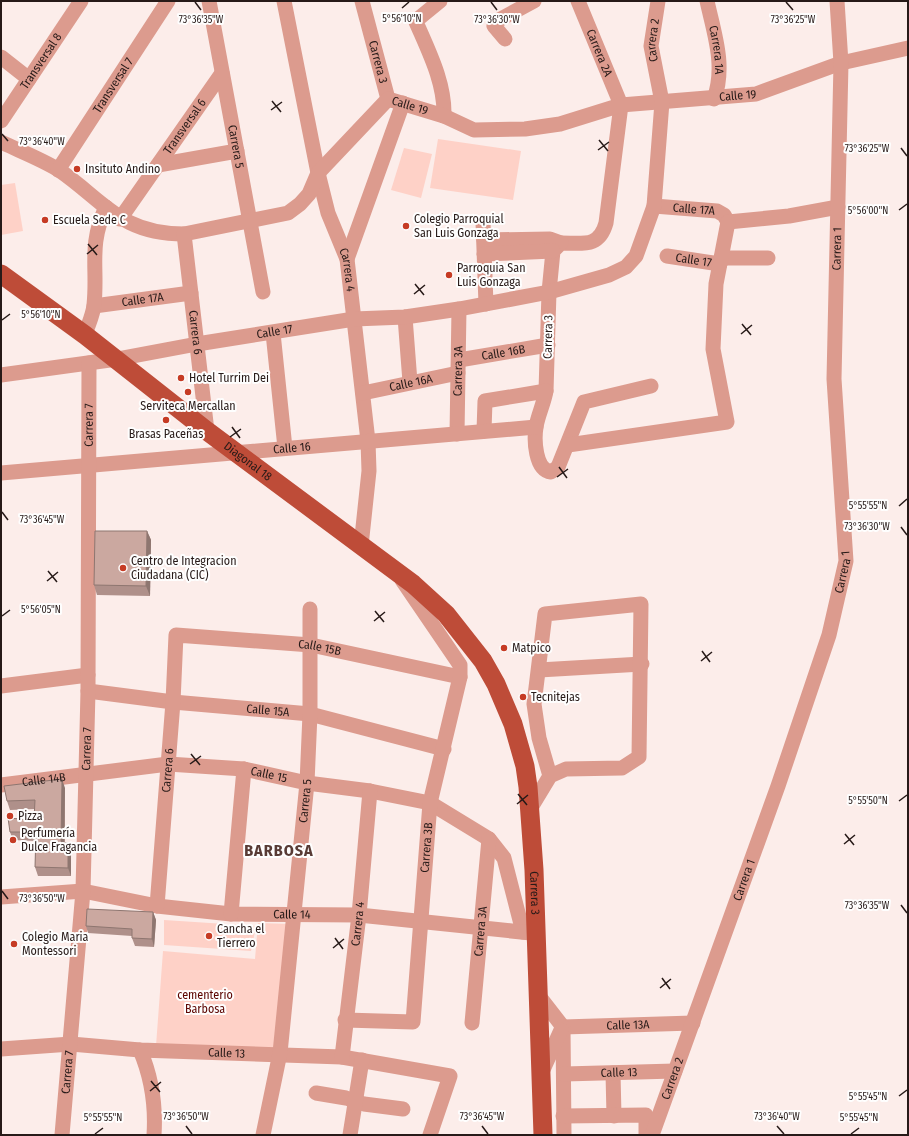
<svg xmlns="http://www.w3.org/2000/svg" width="909" height="1136" font-family="'Fira Sans Condensed',sans-serif">
	<style>
		.green { fill: #fed1c7 }
		.lines { fill: none; stroke-linecap: round; stroke-linejoin: round }
		.minor { stroke: #dc9b8e; stroke-width: 15 }
		.major { stroke: #be4c38; stroke-width: 19 }
		.wall { fill: #af908a }
		.shaded-wall { fill: #8e7670 }
		.building { fill: #cba8a0; stroke: #8e7670 }
		.ticks { fill: none; stroke: #271a18; stroke-width: 1.5 }
		.poi-dot { fill: #c63b24; stroke: #fefefe; stroke-width: 1.5 }
		.labels { text-anchor: middle; stroke-width: 4; stroke-linejoin: round; paint-order: stroke }
		.street-label { font-size: 12px; fill: #271a18; stroke: #fefefe }
		.poi-label { font-size: 12px; fill: #271a18; stroke: #fefefe; text-anchor: start }
		.park-label { font-size: 12px; fill: #5c0500; stroke: #fefefe }
		.district-label { font-size: 16px; font-weight: bold; letter-spacing: 1px; fill: #583b35; stroke: #fefefe }
		.ticks-label { font-size: 10px; text-anchor: middle; fill: #271a18; stroke: #fefefe; stroke-width: 4; stroke-linejoin: round; paint-order: stroke }
	</style>
	<rect width="100%" height="100%" fill="#fcedea"/>
	<g class="green">
		<polygon points="438,139 521,151 513,200 430,188"/>
		<polygon points="404,148 432,154 421,198 391,190"/>
		<polygon points="15,183 23,231 1,235 1,185"/>
		<polygon points="164,920 256,926 251,951 164,945"/>
		<polygon points="258,923 291,924 277,1050 156,1046 163,951 255,959"/>
	</g>
	<g class="lines">
		<g class="minor">
			<path id="s1" d="M209,1L263,292"/>
			<path id="s2" d="M284,1L318,173L328,213L347,259L368,441L369,471L361,546"/>
			<path id="s3" d="M362,1L388,99"/>
			<path d="M440,1L418,19L416,22C429,52 445,83 444,116"/>
			<path id="s4" d="M578,1L621,105L606,223C599,248 583,243 561,243L553,251L549,292L546,391C544,403 538,415 536,427C534,440 535,470 551,472L558,467L584,402L651,386"/>
			<path id="s5" d="M707,1C714,33 726,66 714,99"/>
			<polyline points="505,39 494,26 497,21 534,1"/>
			<polyline points="1,57 29,79"/>
			<path id="s6" d="M388,99L444,116L474,130L525,129L560,124L621,105L756,94L841,63L908,48"/>
			<path id="s7" d="M1,121L81,1"/>
			<path d="M1,142C20,151 41,159 59,170C105,202 121,234 184,234L288,213L300,204L309,194L318,173L388,99"/>
			<polyline points="158,165 237,151"/>
			<path id="s8" d="M58,170L168,1"/>
			<path id="s9" d="M654,206L717,211L724,215L728,222"/>
			<path id="s10" d="M120,219L222,73"/>
			<polyline points="483,222 486,304"/>
			<polyline points="728,222 789,216 838,207"/>
			<path id="s11" d="M184,234L207,431"/>
			<polyline points="484,240 550,239 561,243"/>
			<polyline points="484,254 553,251"/>
			<path id="s12" d="M667,256L720,264"/>
			<polyline points="721,258 768,258"/>
			<polyline points="347,259 403,103"/>
			<path id="s13" d="M94,306L191,293"/>
			<polyline points="405,317 410,382"/>
			<polyline points="273,333 285,448"/>
			<path d="M85,335C88,325 93,315 94,305C98,267 88,246 106,207"/>
			<path id="s14" d="M459,360L548,345"/>
			<path id="s15" d="M1,375L117,359L197,344L354,319L405,317L459,309L549,292L609,275L626,267L636,256L654,206L662,102L651,46L658,1"/>
			<path id="s16" d="M363,393L458,373"/>
			<polyline points="484,431 485,401 546,391"/>
			<path id="s17" d="M457,434L459,309"/>
			<polyline points="568,445 727,422 713,349 716,284 728,222"/>
			<path id="s18" d="M1,473L536,427"/>
			<polyline points="539,670 642,664"/>
			<polyline points="1,686 88,675"/>
			<path id="s19" d="M88,691L173,702L310,714L444,749"/>
			<path id="s20" d="M1,785L168,764L244,769L307,783L370,791L430,803L489,839L504,858L523,932"/>
			<polyline points="530,809 550,776 566,769 622,768 639,757 641,604 545,614 534,704 539,738 550,776"/>
			<path id="s21" d="M1,897L83,891L157,906L231,914L359,915L531,933"/>
			<path id="s22" d="M157,906L173,702L176,635L311,645L460,677"/>
			<polyline points="231,914 244,769"/>
			<polyline points="539,996 563,1027"/>
			<path id="s23" d="M345,1020L413,1022L430,803L460,677V665L402,580"/>
			<path id="s24" d="M472,1023L489,839"/>
			<path id="s25" d="M563,1027L693,1023"/>
			<polyline points="563,1027 564,1135"/>
			<path id="s26" d="M1,1049L71,1044L140,1050L342,1057L450,1076L430,1135"/>
			<path d="M140,1050C152,1078 156,1104 154,1135"/>
			<path id="s27" d="M342,1057L359,915L370,791"/>
			<polyline points="542,1072 561,1030"/>
			<polyline points="613,1073 614,1116"/>
			<path id="s28" d="M564,1074L675,1071"/>
			<polyline points="316,1093 346,1098 364,1104 403,1109"/>
			<polyline points="563,1116 646,1115 646,1135"/>
			<path id="s29" d="M62,1135L83,891L88,691L89,363"/>
			<path id="s30" d="M263,1135L280,1053L307,783L310,714V609"/>
			<polyline points="350,1135 362,1060"/>
			<path id="s31" d="M652,1135L778,786L829,635L846,561L834,379L841,63L837,1"/>
		</g>
		<path class="major" id="s32" d="M1,274L85,335L207,431L413,584L446,614L483,661L496,684L513,724L525,766L528,787L534,870L543,1135"/>
	</g>
	<g class="wall">
		<polygon points="147,531 151,540 150,596 97,595 94,585"/>
		<polygon points="65,788 65,843 71,851 71,876 38,876 35,867 36,841 13,840 10,832 34,820 35,809 10,810 7,801"/>
		<polygon points="153,912 156,920 154,947 135,946 132,938 132,936 88,933 86,926"/>
	</g>
	<g class="shaded-wall">
		<polygon points="147,531 151,540 150,596 146,586"/>
		<polygon points="62,779 65,788 64,851 61,843"/>
		<polygon points="68,843 71,851 71,876 68,868"/>
		<polygon points="153,912 156,920 154,947 152,939"/>
	</g>
	<g class="building">
		<polygon points="95,531 147,531 146,586 94,585"/>
		<polygon points="62,779 61,843 68,843 68,868 35,867 36,832 10,832 8,818 34,820 35,800 7,801 4,786"/>
		<polygon points="87,909 153,912 152,939 132,938 132,929 86,926"/>
	</g>
	<path class="ticks" d="M195,2L201,10M491,2L497,10M786,2L793,10M402,8L409,2M272,101L281,112M271,110L282,102M2,134L8,141M599,140L608,151M901,148L907,156M598,150L609,142M899,210L907,204M88,244L97,255M87,254L98,245M415,284L424,295M414,294L425,285M2,320L10,314M742,324L751,335M741,334L752,325M232,427L240,438M230,437L241,429M559,467L567,478M557,477L568,469M899,506L907,499M2,512L8,520M901,527L907,535M48,571L57,582M47,581L58,572M375,611L384,622M2,616L10,610M374,621L385,612M702,651L710,662M701,661L712,652M191,754L200,765M190,764L201,756M518,794L527,805M899,801L907,795M517,804L528,795M845,834L854,845M844,844L855,835M2,891L8,899M901,905L907,913M335,938L343,949M333,948L344,939M662,978L670,989M660,988L671,979M151,1081L160,1092M150,1091L161,1082M899,1096L907,1090M186,1126L192,1134M482,1126L488,1134M777,1126L784,1134M95,1134L103,1128M851,1134L859,1128"/>
	<g class="poi-dot">
		<circle cx="77" cy="169" r="4"/>
		<circle cx="45" cy="220" r="4"/>
		<circle cx="406" cy="226" r="4"/>
		<circle cx="449" cy="275" r="4"/>
		<circle cx="181" cy="378" r="4"/>
		<circle cx="188" cy="392" r="4"/>
		<circle cx="166" cy="420" r="4"/>
		<circle cx="123" cy="568" r="4"/>
		<circle cx="504" cy="648" r="4"/>
		<circle cx="523" cy="697" r="4"/>
		<circle cx="10" cy="816" r="4"/>
		<circle cx="13" cy="840" r="4"/>
		<circle cx="209" cy="936" r="4"/>
		<circle cx="14" cy="944" r="4"/>
	</g>
	<g class="labels">
		<g class="street-label">
			<text dy="4" stroke="none"><textPath href="#s15" startOffset="871">Carrera 2</textPath></text>
			<text dy="4" stroke="none"><textPath href="#s5" startOffset="50">Carrera 1A</textPath></text>
			<text dy="4" stroke="none"><textPath href="#s4" startOffset="56">Carrera 2A</textPath></text>
			<text dy="4" stroke="none"><textPath href="#s7" startOffset="72">Transversal 8</textPath></text>
			<text dy="4" stroke="none"><textPath href="#s3" startOffset="63">Carrera 3</textPath></text>
			<text dy="4" stroke="none"><textPath href="#s8" startOffset="101">Transversal 7</textPath></text>
			<text dy="4" stroke="none"><textPath href="#s6" startOffset="359">Calle 19</textPath></text>
			<text dy="4" stroke="none"><textPath href="#s6" startOffset="23">Calle 19</textPath></text>
			<text dy="4" stroke="none"><textPath href="#s10" startOffset="113">Transversal 6</textPath></text>
			<text dy="4" stroke="none"><textPath href="#s1" startOffset="148">Carrera 5</textPath></text>
			<text dy="4" stroke="none"><textPath href="#s9" startOffset="40">Calle 17A</textPath></text>
			<text dy="4" stroke="none"><textPath href="#s31" startOffset="919">Carrera 1</textPath></text>
			<text dy="4" stroke="none"><textPath href="#s12" startOffset="27">Calle 17</textPath></text>
			<text dy="4" stroke="none"><textPath href="#s2" startOffset="277">Carrera 4</textPath></text>
			<text dy="4" stroke="none"><textPath href="#s13" startOffset="49">Calle 17A</textPath></text>
			<text dy="4" stroke="none"><textPath href="#s11" startOffset="99">Carrera 6</textPath></text>
			<text dy="4" stroke="none"><textPath href="#s15" startOffset="277">Calle 17</textPath></text>
			<text transform="translate(548 337) rotate(-89)" y="4">Carrera 3</text>
			<text dy="4" stroke="none"><textPath href="#s14" startOffset="45">Calle 16B</textPath></text>
			<text dy="4" stroke="none"><textPath href="#s17" startOffset="63">Carrera 3A</textPath></text>
			<text dy="4" stroke="none"><textPath href="#s16" startOffset="49">Calle 16A</textPath></text>
			<text dy="4" stroke="none"><textPath href="#s29" startOffset="711">Carrera 7</textPath></text>
			<text dy="4" stroke="none"><textPath href="#s18" startOffset="292">Calle 16</textPath></text>
			<text dy="4" stroke="none"><textPath href="#s32" startOffset="310">Diagonal 18</textPath></text>
			<text dy="4" stroke="none"><textPath href="#s31" startOffset="595">Carrera 1</textPath></text>
			<text dy="4" stroke="none"><textPath href="#s22" startOffset="416">Calle 15B</textPath></text>
			<text dy="4" stroke="none"><textPath href="#s19" startOffset="181">Calle 15A</textPath></text>
			<text dy="4" stroke="none"><textPath href="#s29" startOffset="387">Carrera 7</textPath></text>
			<text dy="4" stroke="none"><textPath href="#s22" startOffset="136">Carrera 6</textPath></text>
			<text dy="4" stroke="none"><textPath href="#s20" startOffset="270">Calle 15</textPath></text>
			<text dy="4" stroke="none"><textPath href="#s20" startOffset="43">Calle 14B</textPath></text>
			<text dy="4" stroke="none"><textPath href="#s30" startOffset="337">Carrera 5</textPath></text>
			<text dy="4" stroke="none"><textPath href="#s23" startOffset="243">Carrera 3B</textPath></text>
			<text dy="4" stroke="none"><textPath href="#s31" startOffset="271">Carrera 1</textPath></text>
			<text dy="4" stroke="none"><textPath href="#s32" startOffset="861">Carrera 3</textPath></text>
			<text dy="4" stroke="none"><textPath href="#s21" startOffset="293">Calle 14</textPath></text>
			<text dy="4" stroke="none"><textPath href="#s27" startOffset="134">Carrera 4</textPath></text>
			<text dy="4" stroke="none"><textPath href="#s24" startOffset="92">Carrera 3A</textPath></text>
			<text dy="4" stroke="none"><textPath href="#s25" startOffset="65">Calle 13A</textPath></text>
			<text dy="4" stroke="none"><textPath href="#s26" startOffset="226">Calle 13</textPath></text>
			<text dy="4" stroke="none"><textPath href="#s28" startOffset="55">Calle 13</textPath></text>
			<text dy="4" stroke="none"><textPath href="#s29" startOffset="63">Carrera 7</textPath></text>
			<text dy="4" stroke="none"><textPath href="#s31" startOffset="60">Carrera 2</textPath></text>
		</g>
		<g class="poi-label">
			<text x="85" y="173">Insituto Andino</text>
			<text x="414" y="223">Colegio Parroquial<tspan x="414" dy="14">San Luis Gonzaga</tspan></text>
			<text x="53" y="224">Escuela Sede C</text>
			<text x="457" y="272">Parroquia San<tspan x="457" dy="14">Luis Gonzaga</tspan></text>
			<text x="189" y="382">Hotel Turrim Dei</text>
			<text x="188" y="410" text-anchor="middle">Serviteca Mercallan</text>
			<text x="166" y="438" text-anchor="middle">Brasas Paceñas</text>
			<text x="131" y="565">Centro de Integracion<tspan x="131" dy="14">Ciudadana (CIC)</tspan></text>
			<text x="512" y="652">Matpico</text>
			<text x="531" y="701">Tecnitejas</text>
			<text x="18" y="820">Pizza</text>
			<text x="21" y="837">Perfumería<tspan x="21" dy="14">Dulce Fragancia</tspan></text>
			<text x="217" y="933">Cancha el<tspan x="217" dy="14">Tierrero</tspan></text>
			<text x="22" y="941">Colegio Maria<tspan x="22" dy="14">Montessori</tspan></text>
		</g>
		<g class="park-label">
			<text x="205" y="999">cementerio<tspan x="205" dy="14">Barbosa</tspan></text>
		</g>
		<g class="district-label">
			<text x="279" y="856">BARBOSA</text>
		</g>
	</g>
	<g class="ticks-label">
		<text x="402" y="22">5°56'10"N</text>
		<text x="497" y="23">73°36'30"W</text>
		<text x="201" y="23">73°36'35"W</text>
		<text x="793" y="23">73°36'25"W</text>
		<text x="42" y="145">73°36'40"W</text>
		<text x="867" y="152">73°36'25"W</text>
		<text x="868" y="214">5°56'00"N</text>
		<text x="41" y="318">5°56'10"N</text>
		<text x="868" y="509">5°55'55"N</text>
		<text x="42" y="523">73°36'45"W</text>
		<text x="867" y="530">73°36'30"W</text>
		<text x="41" y="613">5°56'05"N</text>
		<text x="868" y="804">5°55'50"N</text>
		<text x="42" y="902">73°36'50"W</text>
		<text x="867" y="909">73°36'35"W</text>
		<text x="868" y="1100">5°55'45"N</text>
		<text x="186" y="1120">73°36'50"W</text>
		<text x="482" y="1120">73°36'45"W</text>
		<text x="777" y="1120">73°36'40"W</text>
		<text x="103" y="1121">5°55'55"N</text>
		<text x="859" y="1121">5°55'45"N</text>
	</g>
	<rect width="909" height="1136" fill="none" stroke="#271a18" stroke-width="4"/>
</svg>
